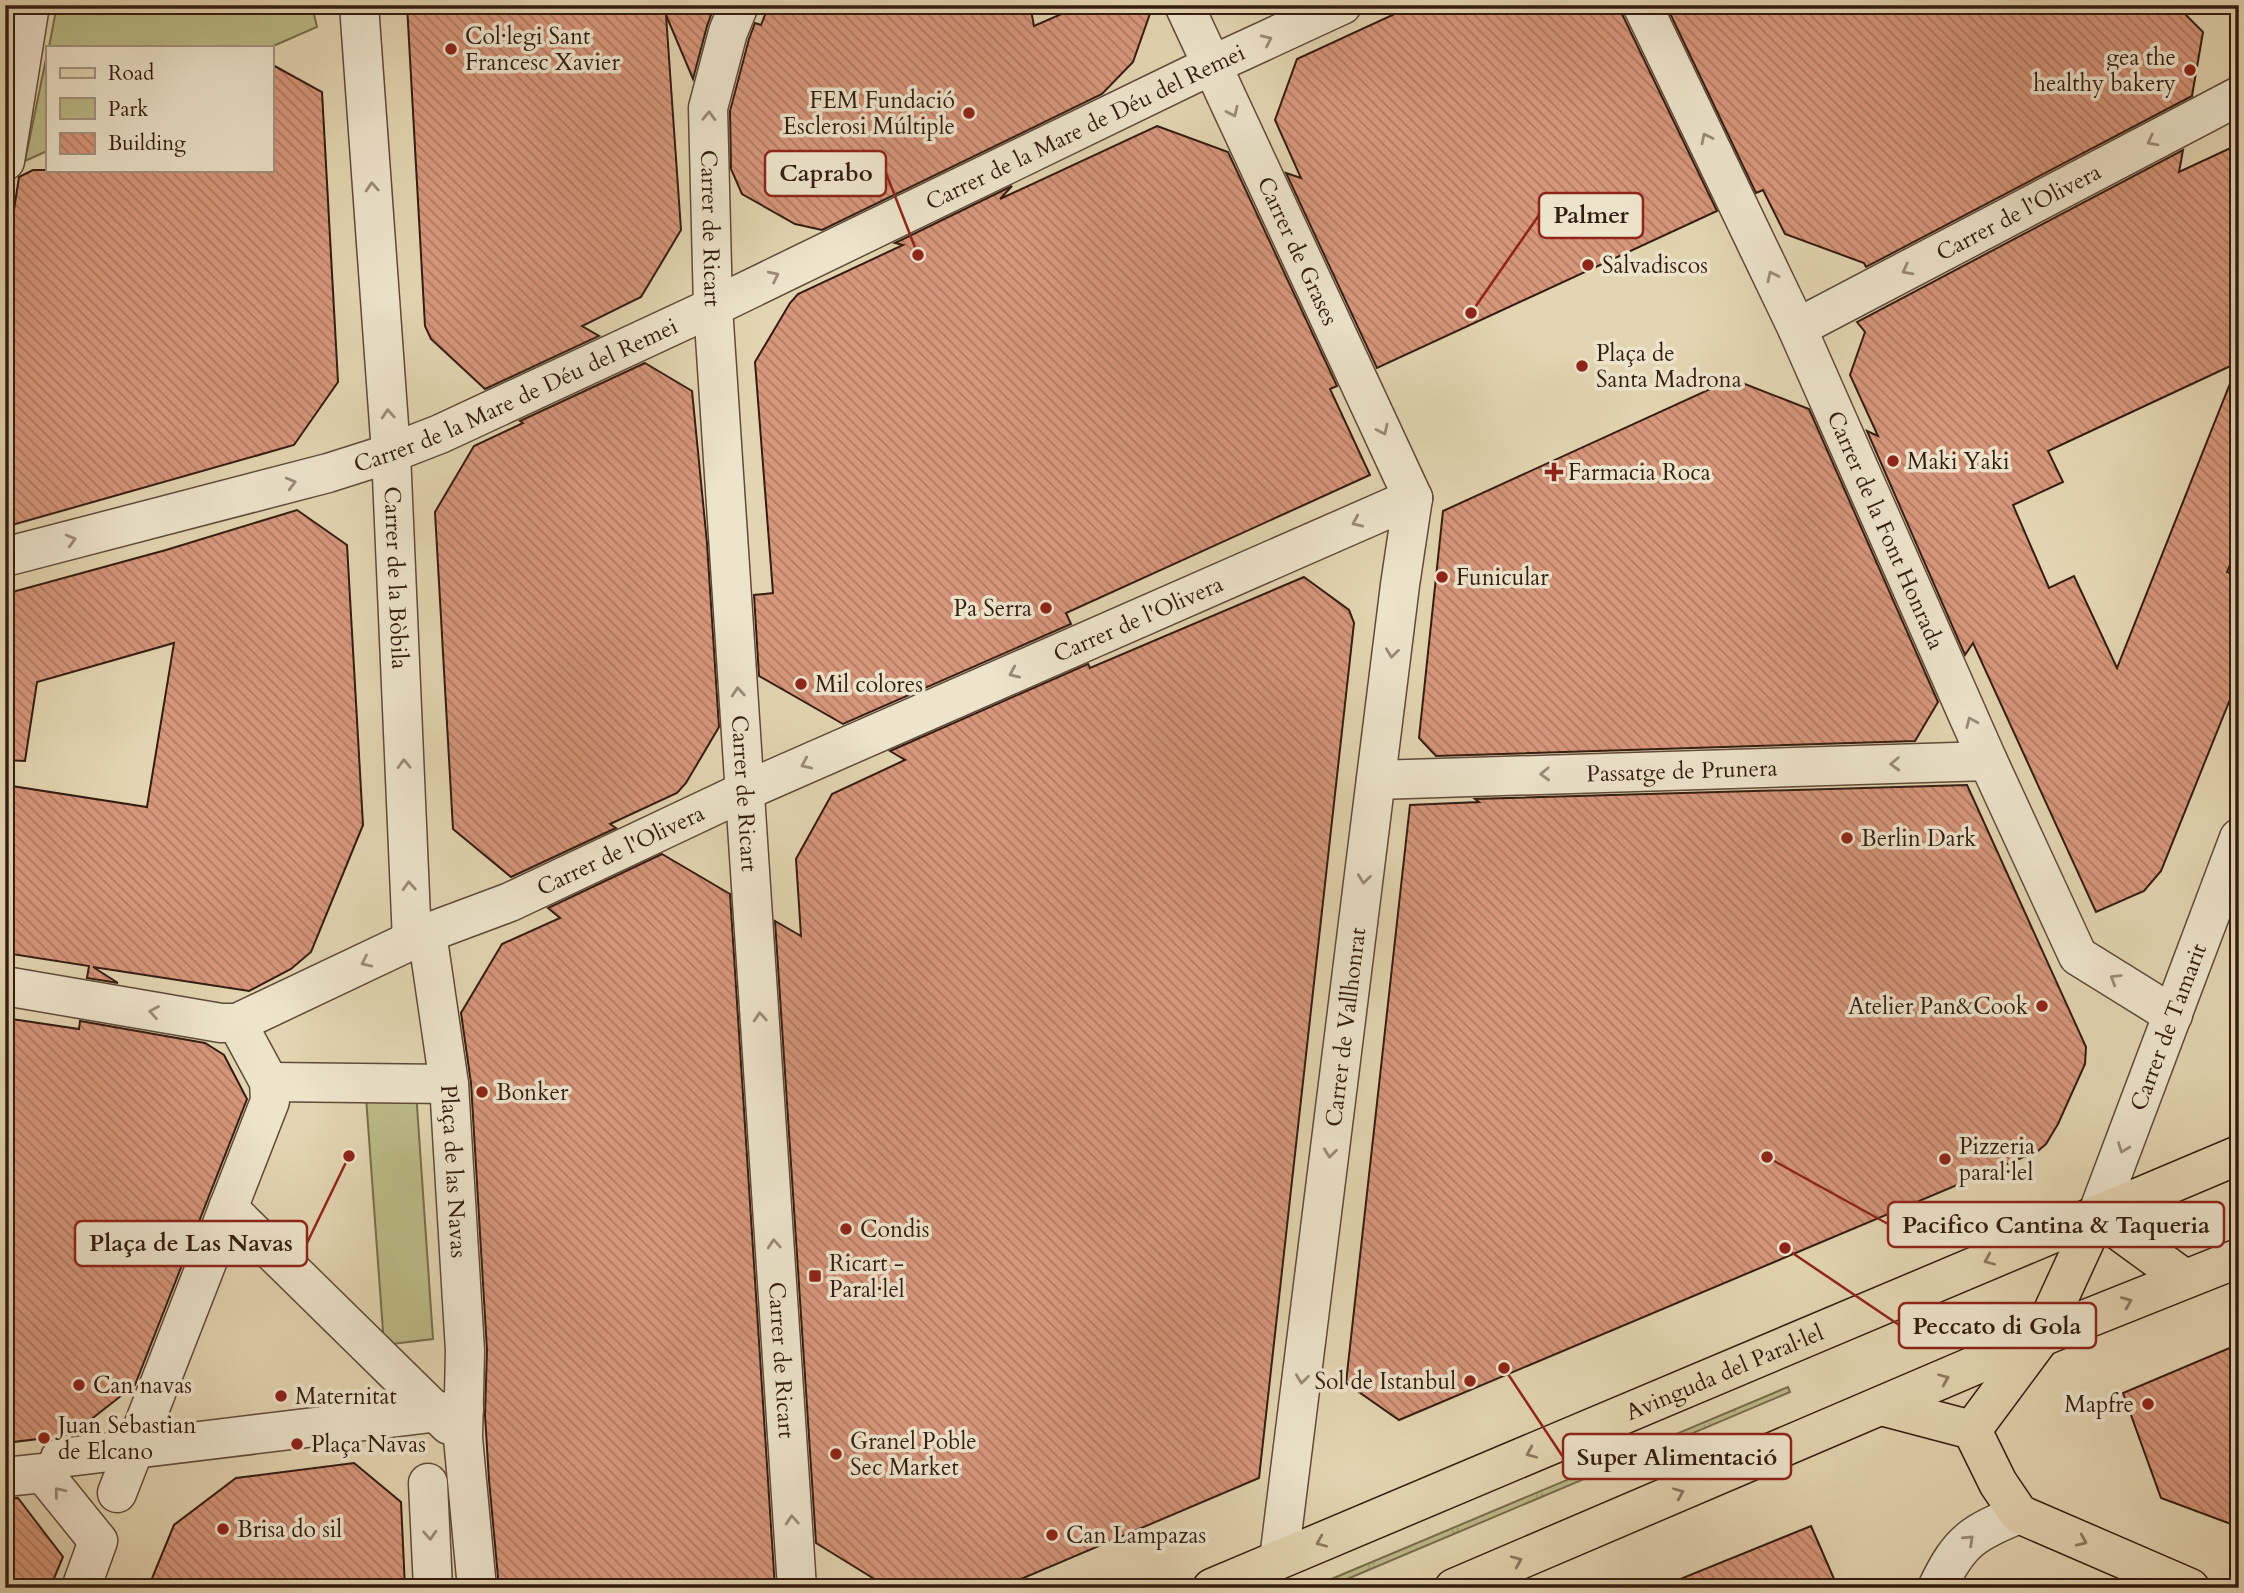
<svg xmlns="http://www.w3.org/2000/svg" width="2244" height="1593" font-family="Cardo,serif">
	<style>
		.grass { fill: url(#grass-tufts); stroke: #786c4c; stroke-width: 2 }
		.green { fill: #bbbb87; stroke: #786c4c; stroke-width: 2 }
		.building { fill: url(#building-back-hatch); stroke: #341c11; stroke-width: 2 }
		.lines { fill: none; stroke-linecap: round; stroke-linejoin: round }
		.minor-casing { stroke: #604a39; stroke-width: 41 }
		.major-casing { stroke: #341c11; stroke-width: 41 }
		.minor { stroke: #ede4cc; stroke-width: 38 }
		.major { stroke: #e3d5b1; stroke-width: 38 }
		.oneway { stroke: #9a8a78 }
		.oneway2 { stroke: #8c7861 }
		.poi-dot { fill: #8f2418; stroke: #ede4cc; stroke-width: 2.5 }
		.labels { text-anchor: middle; stroke-width: 7; stroke-linejoin: round; paint-order: stroke }
		.poi-label { font-size: 23px; fill: #341c11; stroke: #ede4cc; text-anchor: start }
		.street-label { font-size: 23px; fill: #341c11; stroke: #ede4cc }
		.leader { fill: none; stroke: #8f2418; stroke-width: 2.5 }
		.callout-dot { fill: #8f2418; stroke: #ede4cc; stroke-width: 2.5 }
		.callout { fill: #ede4cc; stroke: #8f2418; stroke-width: 2.5 }
		.callout-label { font-size: 24px; text-anchor: middle; font-weight: bold; fill: #341c11 }
	</style>
	<defs>
		<pattern id="grass-tufts" width="24" height="20" patternUnits="userSpaceOnUse" patternTransform="scale(1.75)"><rect width="24" height="20" fill="#bbbb87"/><path d="M3 7l-1-3M5 7V3M7 7l1-3M15 17l-1-3M17 17v-4M19 17l1-3" fill="none" stroke="#a1a074"/></pattern>
		<pattern id="building-back-hatch" width="6" height="6" patternUnits="userSpaceOnUse" patternTransform="scale(1.75)"><rect width="6" height="6" fill="#d7977b"/><path d="M-1 5l2 2M0 0l6 6M5-1l2 2" fill="none" stroke="#af7a63"/></pattern>
	</defs>
	<rect width="100%" height="100%" fill="#e3d5b1"/>
	<filter id="stains"><feTurbulence type="fractalNoise" baseFrequency=".00286" numOctaves="4"/><feColorMatrix values="0 0 0 0 .2 0 0 0 0 .09 0 0 0 0 .02 0 0 0 .5 -.17"/></filter>
	<radialGradient id="worn" r=".72"><stop offset=".6" stop-color="#630" stop-opacity="0"/><stop offset="1" stop-color="#630" stop-opacity=".3"/></radialGradient>
	<polygon class="grass" points="1788,1387 1790,1392 1326,1588 1310,1588"/>
	<g class="green">
		<polygon points="57,5 312,5 317,27 271,47 49,47"/>
		<polygon points="47,54 47,151 25,161"/>
		<polygon points="416,1091 433,1339 384,1345 366,1097"/>
	</g>
	<g class="building">
		<polygon points="407,5 709,5 714,7 707,26 693,79 666,15 681,230 641,297 582,326 599,336 485,389 431,339 425,326"/>
		<polygon points="769,5 1030,5 1034,26 1082,5 1153,5 1133,62 1102,94 822,230 795,224 742,194 731,169 730,111 749,39 755,23 761,25"/>
		<polygon points="1414,5 1620,5 1622,14 1717,211 1377,368 1286,173 1301,178 1275,120 1297,59"/>
		<polygon points="1666,5 2176,5 2203,32 2192,96 1866,267 1864,263 1785,234 1763,190 1756,193"/>
		<polygon points="271,64 322,92 338,382 294,445 5,527 5,269 19,177 33,170 271,170"/>
		<polygon points="1157,126 1228,152 1337,386 1330,389 1370,475 1066,613 1071,624 843,724 759,676 754,595 773,593 755,362 790,303 798,294 903,245 895,243 1012,186 1000,199"/>
		<polygon points="2239,144 2239,362 2048,451 2063,482 2013,505 2049,588 2074,576 2117,668 2237,366 2239,366 2239,544 2227,572 2239,577 2239,677 2161,871 2144,891 2096,912 1973,643 1965,655 1867,431 1878,436 1850,375 1865,332 1857,322 2183,150 2179,172"/>
		<polygon points="645,363 692,391 707,543 719,727 686,783 677,793 610,824 616,828 511,877 453,829 435,512 474,446 523,423 520,421"/>
		<polygon points="1732,379 1809,409 1938,702 1915,741 1436,756 1419,738 1443,511"/>
		<polygon points="297,510 347,545 363,825 311,952 291,969 249,991 93,967 118,983 87,978 89,966 5,953 5,785 147,807 174,643 37,682 25,761 5,760 5,594 166,550"/>
		<polygon points="1304,577 1349,610 1354,623 1259,1478 1000,1588 889,1588 816,1543 775,921 801,936 796,859 832,794 905,760 890,751 1088,664 1090,668"/>
		<polygon points="1967,785 2086,1047 2085,1064 2058,1124 2046,1144 2038,1151 1399,1420 1346,1383 1410,805 1479,802 1475,799"/>
		<polygon points="662,854 730,894 775,1588 499,1588 489,1480 485,1415 487,1350 471,1083 461,1013 502,944 560,918 548,908"/>
		<polygon points="5,1018 79,1029 80,1021 205,1043 224,1055 247,1099 135,1385 71,1435 5,1443"/>
		<polygon points="2239,1344 2239,1527 2161,1498 2123,1393"/>
		<polygon points="354,1463 401,1502 405,1588 148,1588 174,1525 236,1478"/>
		<polygon points="18,1498 63,1557 50,1588 5,1588 5,1499"/>
		<polygon points="1811,1526 1838,1588 1664,1588 1663,1586"/>
	</g>
	<g class="lines">
		<defs>
			<g id="minor">
				<path id="s1" d="M359,5L391,453L412,941"/>
				<path id="s2" d="M739,5L728,32L708,108L713,307L797,1588"/>
				<path id="s3" d="M1184,5L1413,498"/>
				<path id="s4" d="M1642,5L1797,328L1988,761L2078,956L2173,1015"/>
				<polyline points="5,161 30,5"/>
				<path id="s5" d="M1797,328L2239,96"/>
				<path id="s6" d="M5,557L328,473L391,453L440,434L713,307L1212,65L1342,5"/>
				<path id="s7" d="M1376,780L1988,761"/>
				<path id="s8" d="M427,933L449,1084L465,1351L463,1438L477,1588"/>
				<path id="s9" d="M5,986L221,1023H237L427,933L510,902L745,791L1413,498"/>
				<polyline points="269,1082 449,1084"/>
				<polyline points="228,1208 449,1425"/>
				<path id="s10" d="M2097,1215L2239,838"/>
				<polyline points="60,1458 464,1409"/>
				<polyline points="5,1477 43,1473 98,1541 81,1588"/>
				<polyline points="428,1483 433,1588"/>
				<polyline points="117,1493 270,1101 269,1082 237,1023"/>
				<path id="s11" d="M1279,1559L1400,585L1413,498"/>
				<path d="M1937,1588C1960,1540 1972,1534 2019,1514"/>
			</g>
			<g id="major">
				<polyline points="2097,1215 2185,1279"/>
				<polyline points="1881,1406 1972,1430"/>
				<polyline points="1972,1430 1998,1483 2019,1514 2190,1588"/>
				<polyline points="1972,1430 2041,1337 2097,1215"/>
				<path id="s12" d="M1212,1588L2239,1155"/>
				<polyline points="1454,1588 2041,1337 2239,1258"/>
			</g>
		</defs>
		<use href="#minor" class="minor-casing"/>
		<use href="#major" class="major-casing"/>
		<use href="#minor" class="minor"/>
		<use href="#major" class="major"/>
	</g>
	<defs><path id="oneway-chevron" d="M-2-3.5L2.5 0L-2 3.5" fill="none" stroke-width="1.6" stroke-linecap="round" stroke-linejoin="round" transform="scale(1.75)"/></defs>
	<g class="oneway">
		<use href="#oneway-chevron" transform="translate(1267 40) rotate(-25)"/>
		<use href="#oneway-chevron" transform="translate(1233 112) rotate(65)"/>
		<use href="#oneway-chevron" transform="translate(709 116) rotate(-88)"/>
		<use href="#oneway-chevron" transform="translate(1706 138) rotate(-116)"/>
		<use href="#oneway-chevron" transform="translate(2152 141) rotate(152)"/>
		<use href="#oneway-chevron" transform="translate(372 187) rotate(-94)"/>
		<use href="#oneway-chevron" transform="translate(1907 270) rotate(152)"/>
		<use href="#oneway-chevron" transform="translate(774 276) rotate(-26)"/>
		<use href="#oneway-chevron" transform="translate(1772 276) rotate(-116)"/>
		<use href="#oneway-chevron" transform="translate(388 414) rotate(-94)"/>
		<use href="#oneway-chevron" transform="translate(1383 430) rotate(65)"/>
		<use href="#oneway-chevron" transform="translate(291 483) rotate(-15)"/>
		<use href="#oneway-chevron" transform="translate(1357 522) rotate(156)"/>
		<use href="#oneway-chevron" transform="translate(71 540) rotate(-15)"/>
		<use href="#oneway-chevron" transform="translate(1392 653) rotate(97)"/>
		<use href="#oneway-chevron" transform="translate(1014 673) rotate(156)"/>
		<use href="#oneway-chevron" transform="translate(738 692) rotate(-94)"/>
		<use href="#oneway-chevron" transform="translate(1971 722) rotate(-114)"/>
		<use href="#oneway-chevron" transform="translate(404 764) rotate(-92)"/>
		<use href="#oneway-chevron" transform="translate(806 764) rotate(156)"/>
		<use href="#oneway-chevron" transform="translate(1895 764) rotate(178)"/>
		<use href="#oneway-chevron" transform="translate(1545 774) rotate(178)"/>
		<use href="#oneway-chevron" transform="translate(1364 879) rotate(97)"/>
		<use href="#oneway-chevron" transform="translate(409 886) rotate(-93)"/>
		<use href="#oneway-chevron" transform="translate(366 962) rotate(155)"/>
		<use href="#oneway-chevron" transform="translate(2115 979) rotate(-148)"/>
		<use href="#oneway-chevron" transform="translate(154 1012) rotate(-170)"/>
		<use href="#oneway-chevron" transform="translate(760 1017) rotate(-94)"/>
		<use href="#oneway-chevron" transform="translate(2123 1148) rotate(111)"/>
		<use href="#oneway-chevron" transform="translate(1330 1153) rotate(97)"/>
		<use href="#oneway-chevron" transform="translate(774 1244) rotate(-94)"/>
		<use href="#oneway-chevron" transform="translate(1302 1379) rotate(97)"/>
		<use href="#oneway-chevron" transform="translate(59 1492) rotate(-129)"/>
		<use href="#oneway-chevron" transform="translate(792 1520) rotate(-94)"/>
		<use href="#oneway-chevron" transform="translate(430 1535) rotate(87)"/>
		<use href="#oneway-chevron" transform="translate(1969 1540) rotate(-43)"/>
	</g>
	<g class="oneway2">
		<use href="#oneway-chevron" transform="translate(1989 1260) rotate(157)"/>
		<use href="#oneway-chevron" transform="translate(2127 1302) rotate(-22)"/>
		<use href="#oneway-chevron" transform="translate(1944 1379) rotate(-23)"/>
		<use href="#oneway-chevron" transform="translate(1531 1453) rotate(157)"/>
		<use href="#oneway-chevron" transform="translate(1679 1493) rotate(-23)"/>
		<use href="#oneway-chevron" transform="translate(2082 1541) rotate(24)"/>
		<use href="#oneway-chevron" transform="translate(1321 1542) rotate(157)"/>
		<use href="#oneway-chevron" transform="translate(1517 1561) rotate(-23)"/>
	</g>
	<g class="poi-dot">
		<circle cx="451" cy="49" r="7"/>
		<circle cx="2190" cy="70" r="7"/>
		<circle cx="969" cy="113" r="7"/>
		<circle cx="1588" cy="265" r="7"/>
		<circle cx="1582" cy="366" r="7"/>
		<circle cx="1893" cy="461" r="7"/>
		<path d="M1550.5 461.5h7v7h7v7h-7v7h-7v-7h-7v-7h7z"/>
		<circle cx="1442" cy="577" r="7"/>
		<circle cx="1046" cy="608" r="7"/>
		<circle cx="801" cy="684" r="7"/>
		<circle cx="1847" cy="838" r="7"/>
		<circle cx="2042" cy="1006" r="7"/>
		<circle cx="482" cy="1092" r="7"/>
		<circle cx="1945" cy="1159" r="7"/>
		<circle cx="846" cy="1229" r="7"/>
		<rect x="808" y="1269" width="14" height="14" rx="3.5"/>
		<circle cx="1470" cy="1381" r="7"/>
		<circle cx="79" cy="1385" r="7"/>
		<circle cx="281" cy="1396" r="7"/>
		<circle cx="2148" cy="1404" r="7"/>
		<circle cx="44" cy="1438" r="7"/>
		<circle cx="297" cy="1444" r="7"/>
		<circle cx="836" cy="1454" r="7"/>
		<circle cx="223" cy="1529" r="7"/>
		<circle cx="1052" cy="1535" r="7"/>
	</g>
	<g class="labels">
		<g class="poi-label">
			<text x="465" y="44">Col·legi Sant<tspan x="465" dy="26">Francesc Xavier</tspan></text>
			<text x="2176" y="65" text-anchor="end">gea the<tspan x="2176" dy="26">healthy bakery</tspan></text>
			<text x="955" y="108" text-anchor="end">FEM Fundació<tspan x="955" dy="26">Esclerosi Múltiple</tspan></text>
			<text x="1602" y="273">Salvadiscos</text>
			<text x="1596" y="361">Plaça de<tspan x="1596" dy="26">Santa Madrona</tspan></text>
			<text x="1907" y="469">Maki Yaki</text>
			<text x="1568" y="480">Farmacia Roca</text>
			<text x="1456" y="585">Funicular</text>
			<text x="1032" y="616" text-anchor="end">Pa Serra</text>
			<text x="815" y="692">Mil colores</text>
			<text x="1861" y="846">Berlin Dark</text>
			<text x="2028" y="1014" text-anchor="end">Atelier Pan&amp;Cook</text>
			<text x="496" y="1100">Bonker</text>
			<text x="1959" y="1154">Pizzeria<tspan x="1959" dy="26">paral·lel</tspan></text>
			<text x="860" y="1237">Condis</text>
			<text x="829" y="1271">Ricart -<tspan x="829" dy="26">Paral·lel</tspan></text>
			<text x="1456" y="1389" text-anchor="end">Sol de Istanbul</text>
			<text x="93" y="1393">Can navas</text>
			<text x="295" y="1404">Maternitat</text>
			<text x="2134" y="1412" text-anchor="end">Mapfre</text>
			<text x="58" y="1433">Juan Sebastian<tspan x="58" dy="26">de Elcano</tspan></text>
			<text x="850" y="1449">Granel Poble<tspan x="850" dy="26">Sec Market</tspan></text>
			<text x="311" y="1452">Plaça Navas</text>
			<text x="237" y="1537">Brisa do sil</text>
			<text x="1066" y="1543">Can Lampazas</text>
		</g>
		<g class="street-label">
			<text dy="8" stroke="none"><textPath href="#s6" startOffset="1167">Carrer de la Mare de Déu del Remei</textPath></text>
			<text dy="8" stroke="none"><textPath href="#s5" startOffset="250">Carrer de l'Olivera</textPath></text>
			<text dy="8" stroke="none"><textPath href="#s2" startOffset="228">Carrer de Ricart</textPath></text>
			<text dy="8" stroke="none"><textPath href="#s3" startOffset="271">Carrer de Grases</textPath></text>
			<text dy="8" stroke="none"><textPath href="#s6" startOffset="537">Carrer de la Mare de Déu del Remei</textPath></text>
			<text dy="8" stroke="none"><textPath href="#s4" startOffset="579">Carrer de la Font Honrada</textPath></text>
			<text dy="8" stroke="none"><textPath href="#s1" startOffset="574">Carrer de la Bòbila</textPath></text>
			<text dy="8" stroke="none"><textPath href="#s9" startOffset="1223">Carrer de l'Olivera</textPath></text>
			<text dy="8" stroke="none"><textPath href="#s7" startOffset="306">Passatge de Prunera</textPath></text>
			<text dy="8" stroke="none"><textPath href="#s2" startOffset="794">Carrer de Ricart</textPath></text>
			<text dy="8" stroke="none"><textPath href="#s9" startOffset="656">Carrer de l'Olivera</textPath></text>
			<text dy="8" stroke="none"><textPath href="#s10" startOffset="201">Carrer de Tamarit</textPath></text>
			<text dy="8" stroke="none"><textPath href="#s11" startOffset="536">Carrer de Vallhonrat</textPath></text>
			<text dy="8" stroke="none"><textPath href="#s8" startOffset="240">Plaça de las Navas</textPath></text>
			<text dy="8" stroke="none"><textPath href="#s2" startOffset="1362">Carrer de Ricart</textPath></text>
			<text dy="8" stroke="none"><textPath href="#s12" startOffset="556">Avinguda del Paral·lel</textPath></text>
		</g>
	</g>
	<path class="leader" d="M918 255L886 173M1471 313L1539 215M1767 1157L1888 1224M349 1156L307 1243M1785 1248L1899 1325M1504 1368L1563 1457"/>
	<g class="callout-dot">
		<circle cx="918" cy="255" r="7"/>
		<circle cx="1471" cy="313" r="7"/>
		<circle cx="1767" cy="1157" r="7"/>
		<circle cx="349" cy="1156" r="7"/>
		<circle cx="1785" cy="1248" r="7"/>
		<circle cx="1504" cy="1368" r="7"/>
	</g>
	<g class="callout">
		<rect x="765" y="151" width="121" height="45" rx="7"/>
		<rect x="1539" y="193" width="104" height="45" rx="7"/>
		<rect x="1888" y="1202" width="336" height="45" rx="7"/>
		<rect x="75" y="1221" width="232" height="45" rx="7"/>
		<rect x="1899" y="1303" width="197" height="45" rx="7"/>
		<rect x="1563" y="1434" width="228" height="45" rx="7"/>
	</g>
	<g class="callout-label">
		<text x="826" y="181">Caprabo</text>
		<text x="1591" y="223">Palmer</text>
		<text x="2056" y="1233">Pacifico Cantina &amp; Taqueria</text>
		<text x="191" y="1251">Plaça de Las Navas</text>
		<text x="1997" y="1334">Peccato di Gola</text>
		<text x="1677" y="1465">Super Alimentació</text>
	</g>
	<rect width="2244" height="1593" fill="none" stroke="#e3d5b1" stroke-width="28"/>
	<rect x="7" y="7" width="2230" height="1579" fill="none" stroke="#341c11" stroke-width="3.5"/>
	<rect x="14" y="14" width="2216" height="1565" fill="none" stroke="#341c11" stroke-width="2"/>
	<rect x="46" y="46" width="228" height="126" fill="#ede4cc" stroke="#a39481" stroke-width="2"/>
	<rect x="60" y="68" width="35" height="10" fill="#e3d5b1" stroke="#a39481" stroke-width="2"/>
	<text x="108" y="80" font-size="21" fill="#341c11">Road</text>
	<rect x="60" y="98" width="35" height="21" fill="#bbbb87" stroke="#a39481" stroke-width="2"/>
	<text x="108" y="116" font-size="21" fill="#341c11">Park</text>
	<rect x="60" y="133" width="35" height="21" fill="url(#building-back-hatch)" stroke="#a39481" stroke-width="2"/>
	<text x="108" y="150" font-size="21" fill="#341c11">Building</text>
	<rect width="100%" height="100%" filter="url(#stains)"/>
	<rect width="100%" height="100%" fill="url(#worn)"/>
</svg>
